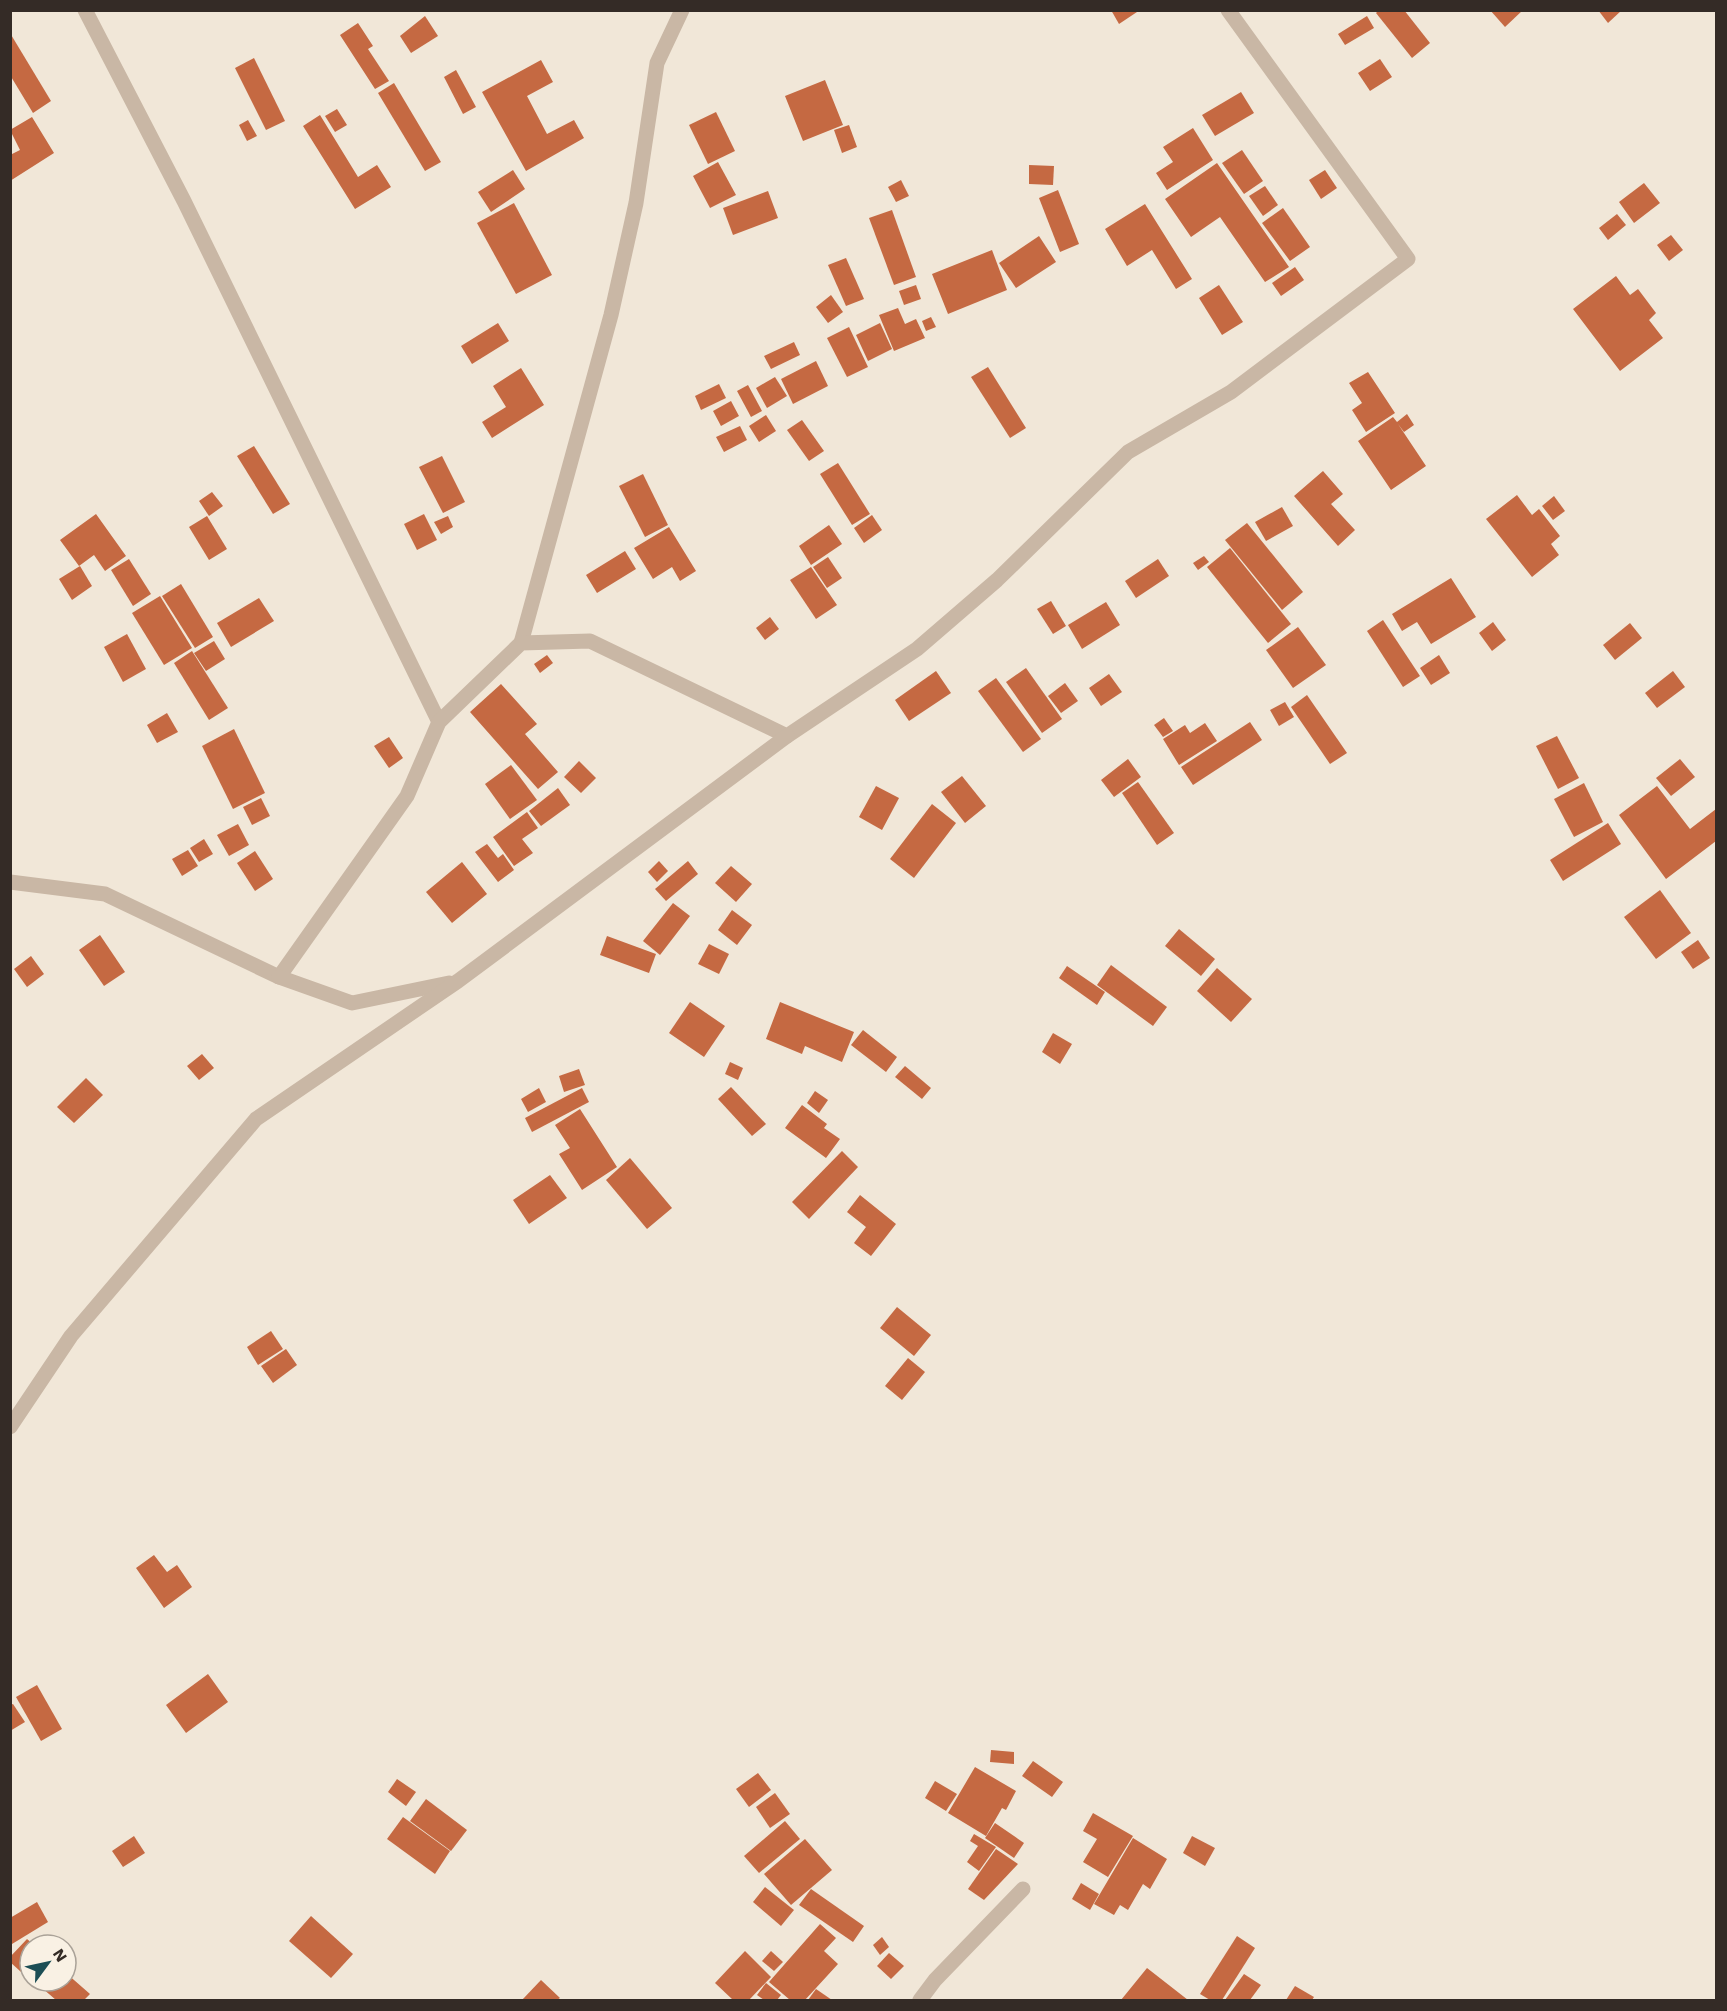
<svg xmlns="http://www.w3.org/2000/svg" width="1727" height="2011" font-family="'Work Sans',sans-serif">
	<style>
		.building { fill: #c56942 }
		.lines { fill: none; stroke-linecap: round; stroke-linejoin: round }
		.minor { stroke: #c9b7a5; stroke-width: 15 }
	</style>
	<rect width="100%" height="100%" fill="#f1e7d8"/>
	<g class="building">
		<polygon points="1111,10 1140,10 1119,24"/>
		<polygon points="1379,10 1404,10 1430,43 1412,58 1376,13"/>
		<polygon points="1490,10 1523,10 1505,27"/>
		<polygon points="1598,10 1622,10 1608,23"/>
		<polygon points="425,16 438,36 411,53 400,36"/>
		<polygon points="1367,16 1374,28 1345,45 1338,34"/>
		<polygon points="358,23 373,46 368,49 389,81 375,89 340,35"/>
		<polygon points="10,33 51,101 33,113 10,75"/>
		<polygon points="254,58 285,121 266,130 235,68"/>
		<polygon points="1380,59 1392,77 1370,91 1358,73"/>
		<polygon points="541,60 553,82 527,96 547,134 574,120 584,138 526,171 482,92"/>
		<polygon points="456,70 476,107 463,114 444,77"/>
		<polygon points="825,80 843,125 803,141 785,96"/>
		<polygon points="394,83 441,162 425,171 378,93"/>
		<polygon points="1241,92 1254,113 1215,136 1202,115"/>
		<polygon points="337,109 347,125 335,132 325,116"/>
		<polygon points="716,112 735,151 708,164 689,125"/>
		<polygon points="320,115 358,177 377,165 391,187 355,209 303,126"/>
		<polygon points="32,117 54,153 10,181 10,155 20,150 10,130"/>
		<polygon points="248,120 257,136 247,141 239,125"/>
		<polygon points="849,125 857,147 842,153 834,130"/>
		<polygon points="1193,128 1213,160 1167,190 1156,173 1173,162 1163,147"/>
		<polygon points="1242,150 1263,181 1244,194 1222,163"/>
		<polygon points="718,162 736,195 710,208 693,176"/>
		<polygon points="1217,163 1289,267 1265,282 1220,217 1191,237 1165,199"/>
		<polygon points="1029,165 1054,166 1053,185 1029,184"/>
		<polygon points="513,170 525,189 491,212 478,192"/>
		<polygon points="1325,170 1337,188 1321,199 1309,180"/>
		<polygon points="901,180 909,196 896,202 888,187"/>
		<polygon points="1644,183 1660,203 1634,223 1619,202"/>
		<polygon points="1265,186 1278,205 1263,216 1249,196"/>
		<polygon points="1058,190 1079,244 1060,252 1039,198"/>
		<polygon points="768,191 778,218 733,235 723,208"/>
		<polygon points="514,203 552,275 516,294 477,223"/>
		<polygon points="1145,204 1192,279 1176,289 1152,250 1127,266 1105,229"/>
		<polygon points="1283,208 1310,247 1290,261 1262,223"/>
		<polygon points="892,210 916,277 894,285 869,218"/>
		<polygon points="1617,214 1626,225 1608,240 1599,228"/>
		<polygon points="1671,235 1683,250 1669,261 1657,245"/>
		<polygon points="1039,236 1056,262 1016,288 999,263"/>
		<polygon points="992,250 1007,290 948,314 932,274"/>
		<polygon points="846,258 864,299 846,306 828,265"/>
		<polygon points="1295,267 1304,280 1281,296 1272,283"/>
		<polygon points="1616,276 1630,295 1638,289 1656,313 1649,320 1663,338 1620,371 1573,309"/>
		<polygon points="916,285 921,299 904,305 899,291"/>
		<polygon points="1219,285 1243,322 1222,335 1199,298"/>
		<polygon points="831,295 843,312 828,323 816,307"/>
		<polygon points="898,308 905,324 916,319 925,338 894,351 879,315"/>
		<polygon points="931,317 936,327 926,331 922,321"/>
		<polygon points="498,323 509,341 472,364 461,346"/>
		<polygon points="880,323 892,349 868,361 856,335"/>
		<polygon points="849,327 868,367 847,377 827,338"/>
		<polygon points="794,342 800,355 771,369 764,356"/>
		<polygon points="816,361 828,386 793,404 781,379"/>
		<polygon points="988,367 1026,428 1010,438 971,377"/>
		<polygon points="521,368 544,405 492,438 482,422 506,407 493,386"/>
		<polygon points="1368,372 1395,413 1366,432 1352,410 1362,403 1349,383"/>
		<polygon points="775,377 787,396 767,408 756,388"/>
		<polygon points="719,384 726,398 701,410 695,396"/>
		<polygon points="748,385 762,411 751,417 737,391"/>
		<polygon points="731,401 739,416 721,426 713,411"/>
		<polygon points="1407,414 1414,425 1404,432 1398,424 1426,466 1391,490 1358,441 1393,417 1397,422"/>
		<polygon points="766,415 776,431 759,442 749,426"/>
		<polygon points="802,420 824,451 809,461 787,430"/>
		<polygon points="740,426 747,440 724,452 716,437"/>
		<polygon points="254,446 290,504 273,514 237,456"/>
		<polygon points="442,456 465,502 443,513 419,467"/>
		<polygon points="838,463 870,514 852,525 820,474"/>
		<polygon points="1323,471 1343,494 1331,504 1355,530 1338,546 1294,496"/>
		<polygon points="643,474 668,525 645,537 619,486"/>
		<polygon points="212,492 223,506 209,516 199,501"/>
		<polygon points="1517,495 1532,515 1539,509 1560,536 1551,544 1559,555 1532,577 1486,519"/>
		<polygon points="1554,496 1565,511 1553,520 1542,506"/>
		<polygon points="1282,507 1293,526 1266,541 1255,522"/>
		<polygon points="96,514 126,556 105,571 94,555 79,566 60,540"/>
		<polygon points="424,514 437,540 417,550 404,524"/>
		<polygon points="872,515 882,530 864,543 854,528"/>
		<polygon points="207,516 227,549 209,560 189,527"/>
		<polygon points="448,516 453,527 441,534 434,522"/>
		<polygon points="1247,523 1303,592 1282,610 1225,540"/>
		<polygon points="829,525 842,544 811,565 799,546"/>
		<polygon points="669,527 696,571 680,581 672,567 653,579 634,548"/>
		<polygon points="1230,548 1291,624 1268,643 1207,567"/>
		<polygon points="625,551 636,569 597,593 586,575"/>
		<polygon points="1204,556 1209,562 1198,570 1193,563"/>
		<polygon points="828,557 842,578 827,588 813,567"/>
		<polygon points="129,559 151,594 133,606 111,570"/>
		<polygon points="1158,559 1169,576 1136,598 1125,581"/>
		<polygon points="80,566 92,586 72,600 59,579"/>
		<polygon points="811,567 837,605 816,619 790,580"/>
		<polygon points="1451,578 1476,617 1431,644 1417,622 1402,631 1392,614"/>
		<polygon points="181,584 213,637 195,648 162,596"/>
		<polygon points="160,596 192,648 164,665 132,613"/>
		<polygon points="259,598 274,621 231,647 217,623"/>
		<polygon points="1051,601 1066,626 1053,634 1037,609"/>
		<polygon points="1106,602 1120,625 1082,649 1068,625"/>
		<polygon points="770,617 779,629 765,640 756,628"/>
		<polygon points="1383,620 1420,676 1403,687 1367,631"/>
		<polygon points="1493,622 1506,640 1492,651 1479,633"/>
		<polygon points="1630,623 1642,638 1615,660 1603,645"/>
		<polygon points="1298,627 1326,665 1293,688 1266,650"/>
		<polygon points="127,634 146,669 123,682 104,647"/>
		<polygon points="214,641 225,659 206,671 194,653"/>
		<polygon points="192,651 228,708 209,720 174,663"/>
		<polygon points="547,655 553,663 540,673 534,664"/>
		<polygon points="1439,655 1450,673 1431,685 1420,668"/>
		<polygon points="1026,668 1062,719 1042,733 1006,682"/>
		<polygon points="936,671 951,693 909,721 895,700"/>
		<polygon points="1673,671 1685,687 1657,708 1645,693"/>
		<polygon points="1109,674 1122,692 1101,706 1089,688"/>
		<polygon points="996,678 1041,739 1023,752 978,691"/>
		<polygon points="1065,683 1078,701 1061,713 1048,696"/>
		<polygon points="501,684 537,724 525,734 558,772 538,789 470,712"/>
		<polygon points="1307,695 1347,753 1330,764 1291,707"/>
		<polygon points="1285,702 1294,717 1279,726 1270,710"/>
		<polygon points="167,713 178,732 157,743 147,725"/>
		<polygon points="1164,718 1173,731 1163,737 1154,725"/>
		<polygon points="1250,722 1262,740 1193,785 1181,767"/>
		<polygon points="1205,723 1217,741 1179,765 1163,739 1185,725 1190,733"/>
		<polygon points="234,729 265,793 233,809 202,746"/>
		<polygon points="1557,736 1579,778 1558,789 1536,746"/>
		<polygon points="389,737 403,758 389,768 374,746"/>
		<polygon points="1128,759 1141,777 1114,797 1101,780"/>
		<polygon points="1680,759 1695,777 1671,796 1656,778"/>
		<polygon points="579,761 596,778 581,793 564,777"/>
		<polygon points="511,765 537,800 510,819 485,784"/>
		<polygon points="962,776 986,806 965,823 941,792"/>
		<polygon points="1138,782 1174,833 1157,845 1122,793"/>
		<polygon points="1584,783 1603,822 1574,837 1554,799"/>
		<polygon points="876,786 899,798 882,830 859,817"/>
		<polygon points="1657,786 1690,829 1716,809 1716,841 1666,879 1619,815"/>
		<polygon points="558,788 570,805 541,826 529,811"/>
		<polygon points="261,798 270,816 252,825 243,807"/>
		<polygon points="932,804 956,823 914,878 890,859"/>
		<polygon points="527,812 538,828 522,839 533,853 514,866 493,837"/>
		<polygon points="1608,823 1621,844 1563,881 1550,860"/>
		<polygon points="238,824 249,845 229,856 217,835"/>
		<polygon points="204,839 213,854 199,862 190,848"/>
		<polygon points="487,844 498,858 503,854 514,870 498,882 475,852"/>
		<polygon points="188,850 198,866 182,876 172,859"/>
		<polygon points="255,851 273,879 255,891 237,863"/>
		<polygon points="659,861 668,871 657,882 648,872"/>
		<polygon points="688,861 698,874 666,901 655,889"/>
		<polygon points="462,862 487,894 452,923 426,892"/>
		<polygon points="731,866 752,884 736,902 715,883"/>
		<polygon points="1660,890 1691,933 1656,959 1624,917"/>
		<polygon points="673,903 690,916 660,955 643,941"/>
		<polygon points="732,910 752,925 737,945 718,930"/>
		<polygon points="1179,929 1215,959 1201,976 1165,946"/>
		<polygon points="100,935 125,972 104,986 79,950"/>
		<polygon points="607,936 656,954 649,973 600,955"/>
		<polygon points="1698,940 1710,958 1693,969 1681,952"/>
		<polygon points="709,944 729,954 719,974 698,964"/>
		<polygon points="31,956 44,974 27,987 14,969"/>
		<polygon points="1111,965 1167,1007 1153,1026 1097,985"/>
		<polygon points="1067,966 1105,992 1097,1005 1059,978"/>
		<polygon points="1217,968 1252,999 1231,1022 1197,991"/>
		<polygon points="690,1002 725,1026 704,1057 669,1033"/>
		<polygon points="780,1002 854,1032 842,1062 805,1046 802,1054 766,1039"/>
		<polygon points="863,1030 897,1057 886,1072 851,1045"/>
		<polygon points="1053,1033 1072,1044 1060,1064 1042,1052"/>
		<polygon points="202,1054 214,1068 199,1080 187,1066"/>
		<polygon points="730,1062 743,1068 738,1080 725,1074"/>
		<polygon points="905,1066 931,1088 922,1099 895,1077"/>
		<polygon points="579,1069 585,1085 564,1092 559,1076"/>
		<polygon points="86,1078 103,1095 74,1123 57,1107"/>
		<polygon points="731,1087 766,1124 752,1136 718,1099"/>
		<polygon points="539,1088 546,1102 528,1112 521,1099"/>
		<polygon points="582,1088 589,1102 532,1132 525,1118"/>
		<polygon points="815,1091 828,1100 819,1113 807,1103"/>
		<polygon points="802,1105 827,1124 824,1128 840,1139 826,1158 785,1128"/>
		<polygon points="580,1109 617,1167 582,1190 559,1154 570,1148 555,1125"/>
		<polygon points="842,1151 858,1167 809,1219 792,1202"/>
		<polygon points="630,1158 672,1208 647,1229 606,1180"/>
		<polygon points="550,1175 567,1198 529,1224 513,1200"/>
		<polygon points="860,1195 896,1224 871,1256 854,1243 866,1227 847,1212"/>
		<polygon points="897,1307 931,1335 914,1356 880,1328"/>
		<polygon points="271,1331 283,1349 258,1365 247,1347"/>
		<polygon points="286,1349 297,1365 273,1383 261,1366"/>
		<polygon points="908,1358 925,1372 902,1400 885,1386"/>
		<polygon points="154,1555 167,1572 177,1565 192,1587 164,1608 136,1568"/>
		<polygon points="208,1674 228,1702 186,1733 166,1705"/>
		<polygon points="37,1685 62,1729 41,1741 16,1697"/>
		<polygon points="13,1704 25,1722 10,1731 10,1705"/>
		<polygon points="991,1750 1014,1752 1014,1764 990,1762"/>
		<polygon points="1033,1761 1063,1782 1052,1797 1022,1776"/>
		<polygon points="975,1767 1016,1791 1006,1810 1002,1808 986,1836 948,1813"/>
		<polygon points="758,1773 771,1790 749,1807 736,1789"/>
		<polygon points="397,1779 416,1792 406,1806 388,1792"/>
		<polygon points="935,1781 957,1794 946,1811 925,1798"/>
		<polygon points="775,1793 790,1814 770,1828 756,1807"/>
		<polygon points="426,1799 467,1830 451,1851 410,1821"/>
		<polygon points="1093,1813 1133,1836 1108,1877 1083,1862 1097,1839 1083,1831"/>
		<polygon points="403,1817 450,1851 435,1874 387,1839"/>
		<polygon points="785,1821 800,1839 759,1873 744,1856"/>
		<polygon points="995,1823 1024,1843 1014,1858 985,1838"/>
		<polygon points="974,1834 996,1847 979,1871 967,1862 978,1846 970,1841"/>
		<polygon points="134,1836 145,1853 123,1867 112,1851"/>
		<polygon points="1192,1836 1215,1848 1205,1866 1183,1853"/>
		<polygon points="1133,1838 1167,1859 1150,1889 1143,1884 1128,1910 1120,1905 1114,1915 1094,1904"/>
		<polygon points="805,1839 832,1870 791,1905 764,1874"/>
		<polygon points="996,1849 1018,1864 984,1900 968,1889"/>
		<polygon points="1081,1883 1099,1894 1090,1910 1072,1899"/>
		<polygon points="765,1887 794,1910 781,1926 753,1902"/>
		<polygon points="811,1889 864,1926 853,1942 799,1905"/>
		<polygon points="37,1902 48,1922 12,1944 10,1918"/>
		<polygon points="311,1916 353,1954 331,1978 289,1941"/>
		<polygon points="820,1924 836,1938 824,1951 838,1964 805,2000 790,2000 769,1982"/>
		<polygon points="1237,1936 1255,1948 1222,2000 1210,2000 1200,1994"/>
		<polygon points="882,1937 889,1947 880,1955 873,1945"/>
		<polygon points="27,1939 34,1945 30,1945 30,1980 10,1962 10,1957"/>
		<polygon points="745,1951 771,1977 749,2000 733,2000 715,1983"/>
		<polygon points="771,1951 783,1962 774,1971 762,1961"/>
		<polygon points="889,1953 904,1966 891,1979 877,1966"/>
		<polygon points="1147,1968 1188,2000 1121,2000"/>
		<polygon points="66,1973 90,1994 84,2000 56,2000 42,1988 48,1981 66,1981"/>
		<polygon points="1244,1974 1261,1985 1250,2000 1225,2000"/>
		<polygon points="541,1980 560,1998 557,2000 522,2000"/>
		<polygon points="766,1983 781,1995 777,2000 764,2000 757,1995"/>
		<polygon points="1295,1986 1314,1997 1312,2000 1286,2000"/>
		<polygon points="816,1989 832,2000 808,2000"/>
	</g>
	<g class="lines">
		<g class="minor">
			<polyline points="85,10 184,201 439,722"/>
			<polyline points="521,643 611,315 636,203 657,63 682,10"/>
			<polyline points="10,882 105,894 279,977 407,796 439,722 521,643 590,641 787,736 917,649 997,580 1128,452 1231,392 1408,259 1228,10"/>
			<polyline points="279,977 352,1003 449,983"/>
			<polyline points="10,1427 71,1336 256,1119 458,981 787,736"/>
			<polyline points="920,2000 935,1980 1023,1889"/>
		</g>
	</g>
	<rect width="1727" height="2011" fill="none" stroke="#342b26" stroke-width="24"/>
	<g transform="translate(48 1963) rotate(57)"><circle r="28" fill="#f9f1e4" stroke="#aaa298" stroke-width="1.5"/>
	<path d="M0-4.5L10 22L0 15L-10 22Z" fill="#1c4e55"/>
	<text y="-9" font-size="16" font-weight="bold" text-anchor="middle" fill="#342b26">N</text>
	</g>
</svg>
